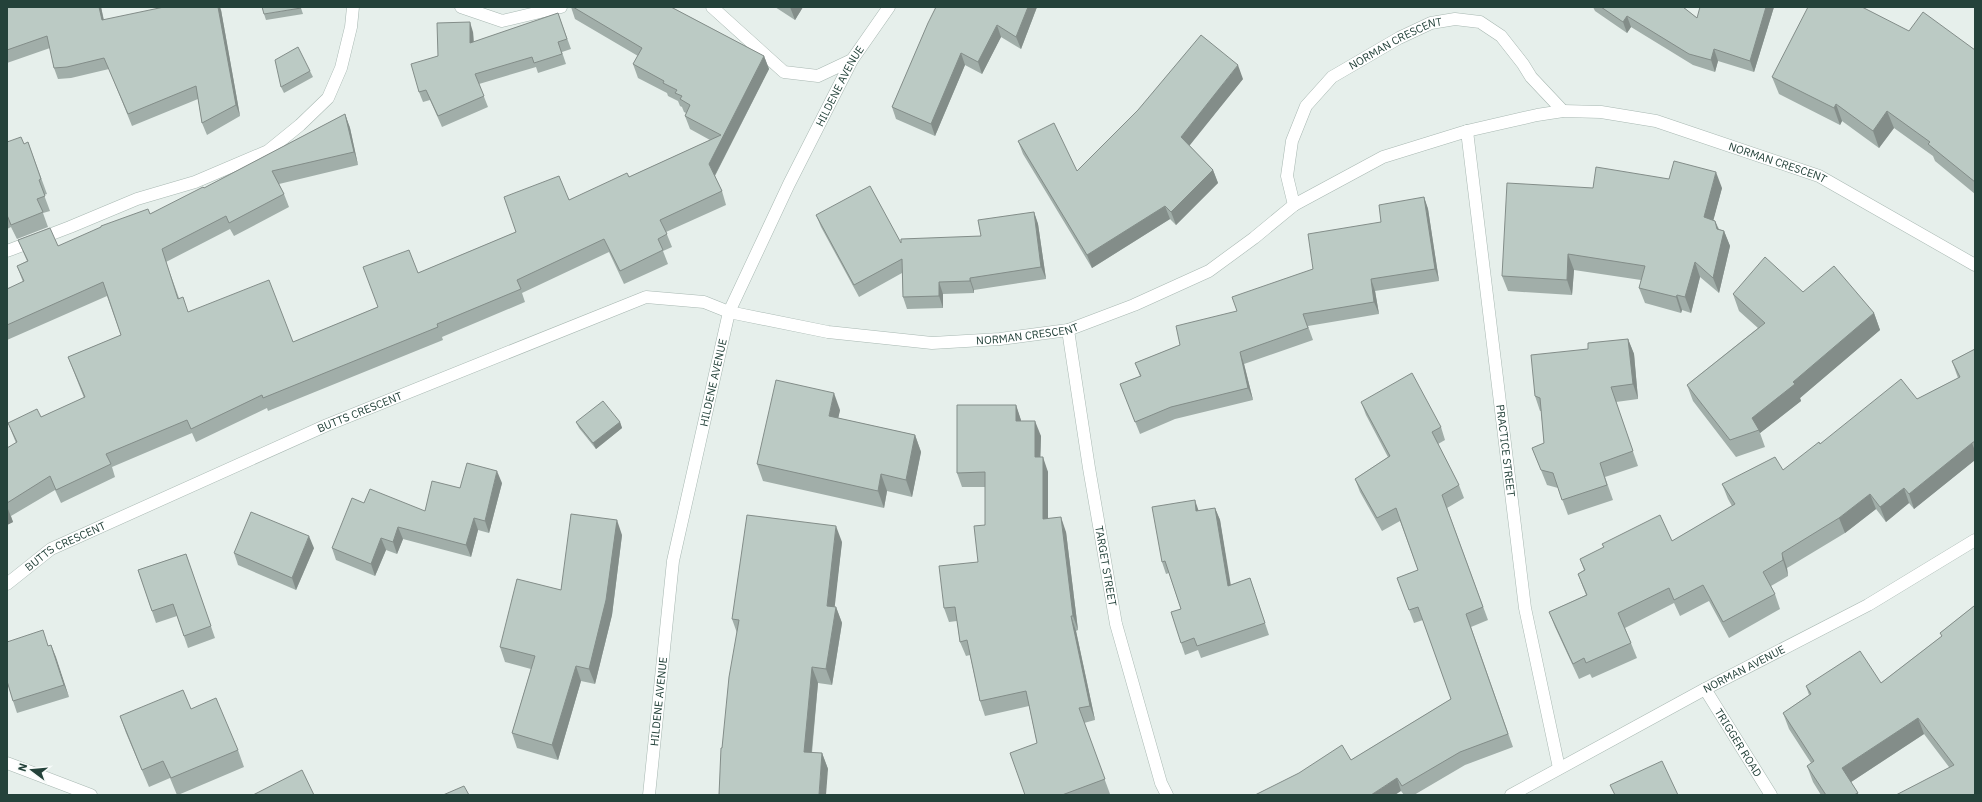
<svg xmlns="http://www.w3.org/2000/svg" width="1982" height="802" font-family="'IBM Plex Sans',sans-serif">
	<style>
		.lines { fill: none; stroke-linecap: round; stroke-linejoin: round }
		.service-casing { stroke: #a8b8b2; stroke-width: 13 }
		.minor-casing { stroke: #a8b8b2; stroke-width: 13 }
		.service { stroke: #fff; stroke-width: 12 }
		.minor { stroke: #fff; stroke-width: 12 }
		.wall { fill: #a1aea9 }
		.shaded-wall { fill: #838d89 }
		.building { fill: #bbcac4; stroke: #838d89 }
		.labels { text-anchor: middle; stroke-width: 4; stroke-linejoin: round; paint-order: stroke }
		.street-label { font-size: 11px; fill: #24423a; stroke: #f7fbf9 }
	</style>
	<rect width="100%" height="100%" fill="#e6efeb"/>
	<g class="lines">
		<defs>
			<g id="service">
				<polyline points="461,7 502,21 561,7"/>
				<polyline points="712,7 784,72 818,76 852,60"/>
			</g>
			<g id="minor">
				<path id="s1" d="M1467,131L1525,608L1559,768"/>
				<path id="s2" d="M1294,205L1287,176L1292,141L1306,106L1332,77L1399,38L1431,23L1455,19L1480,22L1501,36L1523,64L1531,77L1563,111"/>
				<polyline points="7,251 70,227 137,199 195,182 268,151 300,125 328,98 341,68 351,27 353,7"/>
				<path id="s3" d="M1068,330L1089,468L1116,624L1161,783L1167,795"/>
				<path id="s4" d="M7,584L51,549L327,425L646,297L704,302L729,312L828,332L932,343L1000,339L1068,330L1134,305L1209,271L1254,238L1294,205L1383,157L1467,131L1537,115L1563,111L1601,112L1656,121L1819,176L1975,265"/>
				<path id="s5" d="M1705,689L1771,795"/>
				<polyline points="7,763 91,795"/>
				<path id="s6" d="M649,795L673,561L729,312L789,184L852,60L889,7"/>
				<path id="s7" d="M1511,795L1705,689L1868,605L1975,540"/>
			</g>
		</defs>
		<use href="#service" class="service-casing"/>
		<use href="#minor" class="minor-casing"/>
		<use href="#service" class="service"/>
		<use href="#minor" class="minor"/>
	</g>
	<g class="wall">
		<polygon points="7,7 101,7 104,20 221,10 240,116 207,135 202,123 198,99 132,126 109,69 71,78 58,79 54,68 50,48 7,63"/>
		<polygon points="571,7 671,7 764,56 769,69 715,176 722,191 726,205 666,232 672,247 663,251 668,264 624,284 609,252 522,293 525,302 442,337 443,340 268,411 267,408 196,442 192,433 112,467 115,477 61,503 55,490 11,516 13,522 7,525 7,448 16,443 8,423 41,417 84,398 68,357 121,335 107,296 7,340 7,289 23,282 17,266 27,261 18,240 58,246 150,214 204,188 345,114 350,128 358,165 279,184 284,194 289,207 234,236 230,229 166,262 179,298 188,312 293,342 378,307 418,273 516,232 569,200 629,177 710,140 690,129 685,116 686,113 684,112 682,107 680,106 678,101 668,96 667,93 638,78 633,64 638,56 575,19"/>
		<polygon points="775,7 803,7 795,20"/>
		<polygon points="936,7 1037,7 1021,49 1001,37 982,74 965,65 935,136 896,119 892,107"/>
		<polygon points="1593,7 1683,7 1697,18 1774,7 1754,72 1718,61 1715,72 1693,65 1631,27 1627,33 1595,11"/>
		<polygon points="301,8 303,14 266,20 264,14"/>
		<polygon points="558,13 571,49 562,52 566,64 538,73 536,67 479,84 488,107 442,127 430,100 423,102 419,92 438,56 473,32 474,42"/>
		<polygon points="1909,31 1975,50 1975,194 1935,161 1933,156 1894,128 1879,148 1842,121 1840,125 1779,94 1772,77"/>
		<polygon points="310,71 313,77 284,93 281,87"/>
		<polygon points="1243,79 1189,145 1213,170 1218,183 1176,225 1170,219 1092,268 1023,154 1018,141 1077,171 1138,110"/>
		<polygon points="7,142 24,144 28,142 47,194 44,195 50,211 43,213 48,227 17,239 11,227 7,229"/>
		<polygon points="1593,188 1722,188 1713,220 1715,221 1719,229 1724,231 1730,246 1719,293 1700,277 1691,313 1682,310 1681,313 1645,303 1639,288 1641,280 1574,270 1572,295 1508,291 1502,276"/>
		<polygon points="1424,197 1428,209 1439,281 1375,291 1379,314 1308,326 1313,340 1244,364 1253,400 1175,419 1140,434 1120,384 1140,376 1135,363 1180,345 1237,311 1313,269 1381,222"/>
		<polygon points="1034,212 1038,224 1046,279 974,290 974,293 943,294 943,308 907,309 903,297 902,273 859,297 821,227 816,215 901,243 981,236"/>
		<polygon points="1803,292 1874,313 1880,330 1800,398 1801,401 1760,433 1765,447 1736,457 1693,401 1687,385 1758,328 1739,311 1733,294"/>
		<polygon points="1628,339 1634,354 1638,399 1616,402 1638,466 1605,477 1613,500 1568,515 1558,488 1547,485 1532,448 1544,443 1541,411 1540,411 1535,396 1588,349"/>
		<polygon points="1975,349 1975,460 1914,509 1909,503 1886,522 1876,509 1845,533 1787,568 1788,576 1771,586 1775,594 1780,609 1729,638 1709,601 1680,616 1674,603 1625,628 1637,658 1592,678 1590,674 1579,679 1555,627 1549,612 1586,595 1578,574 1584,570 1580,559 1604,548 1602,544 1672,541 1732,506 1728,499 1722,484 1783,470 1820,444 1917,399 1958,378 1952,361"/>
		<polygon points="1361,402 1441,427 1445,440 1438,444 1459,485 1464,498 1447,508 1488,620 1471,627 1513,747 1465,765 1414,795 1404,795 1401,791 1351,760 1451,699 1423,620 1414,623 1397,578 1418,570 1400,521 1382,531 1360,492 1355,479 1388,457 1366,415"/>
		<polygon points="1016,405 1021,421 1041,436 1040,457 1048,472 1048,518 1066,532 1078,630 1076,631 1095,720 1084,723 1110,794 1107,795 1025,795 1037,743 1029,706 985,716 980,701 970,655 966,656 960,642 957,621 949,622 944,608 978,562 985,525 985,487 962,487 957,473"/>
		<polygon points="840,410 838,418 915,435 921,452 912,497 887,491 884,508 763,481 757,464"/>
		<polygon points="576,422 620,422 622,428 596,449 579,428"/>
		<polygon points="502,483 489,533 478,530 471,557 403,539 397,554 386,550 375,576 336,560 332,548 425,511 460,488"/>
		<polygon points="1215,508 1220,520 1230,585 1250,578 1269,635 1201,658 1198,650 1185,655 1181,643 1181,609 1169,573 1166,574 1162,562 1199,511"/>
		<polygon points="622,535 612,615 595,684 581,681 558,760 517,748 512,733 531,669 505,662 500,647 561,590"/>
		<polygon points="842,542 834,607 836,607 842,623 832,685 818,683 812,753 822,753 828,769 722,748 737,633 732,619"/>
		<polygon points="314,548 296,590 238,565 234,553"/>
		<polygon points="186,554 215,638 188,648 177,616 156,623 138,570"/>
		<polygon points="1974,606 1975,795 1949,767 1924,734 1851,782 1859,795 1821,795 1813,782 1807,766 1811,763 1789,729 1783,713 1809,695 1806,686 1881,683 1942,636 1940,633"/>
		<polygon points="51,645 69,697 17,713 13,701 48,646"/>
		<polygon points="191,709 238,750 244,767 178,795 177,795 170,778 149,787 126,733 120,716"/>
	</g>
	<g class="shaded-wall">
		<polygon points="99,7 101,7 106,32 102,20"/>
		<polygon points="218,7 220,7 221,10 240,116 236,105"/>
		<polygon points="790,7 803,7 795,20"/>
		<polygon points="1028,7 1037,7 1021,49 1016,37"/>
		<polygon points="1766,7 1774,7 1754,72 1750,61"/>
		<polygon points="1627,16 1631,27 1627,33 1623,22"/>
		<polygon points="470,22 473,32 474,53 470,43"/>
		<polygon points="997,25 1001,37 982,74 978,62"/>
		<polygon points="1714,49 1718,61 1715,72 1711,60"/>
		<polygon points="961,53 965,65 935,136 931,124"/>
		<polygon points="764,56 769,69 714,177 709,164"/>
		<polygon points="1238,65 1243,79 1186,150 1181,137"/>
		<polygon points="1836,104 1842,121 1840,125 1834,108"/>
		<polygon points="1887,111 1894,128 1879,148 1873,131"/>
		<polygon points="345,114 350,128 358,165 354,152"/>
		<polygon points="1213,170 1218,183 1176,225 1171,212"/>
		<polygon points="1716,172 1722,188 1710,233 1704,217"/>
		<polygon points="1424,197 1428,209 1439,281 1435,269"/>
		<polygon points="1165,206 1170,219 1092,268 1087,255"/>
		<polygon points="1034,212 1038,224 1046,279 1041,267"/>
		<polygon points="1715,221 1721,236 1724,231 1730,246 1719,293 1713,278 1717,229"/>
		<polygon points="1568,254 1574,270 1572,295 1567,280"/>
		<polygon points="1695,262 1700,277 1691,313 1685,297"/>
		<polygon points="970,278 974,290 974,293 970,281"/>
		<polygon points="1371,279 1375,291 1379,314 1374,302"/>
		<polygon points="939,282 943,294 943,308 939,296"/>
		<polygon points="1677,295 1682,310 1681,313 1676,297"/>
		<polygon points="1874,313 1880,330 1800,398 1801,401 1760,433 1752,418 1793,382"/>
		<polygon points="1628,339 1634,354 1638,399 1633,384"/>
		<polygon points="1240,352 1244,364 1253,400 1248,388"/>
		<polygon points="834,393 840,410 835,433 829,416"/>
		<polygon points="1016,405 1021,420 1021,436 1016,421"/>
		<polygon points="1035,421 1041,436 1040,472 1035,457"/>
		<polygon points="620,422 622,428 596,449 593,443"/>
		<polygon points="915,435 921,452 912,497 906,480"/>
		<polygon points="1972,443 1975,451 1975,460 1914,509 1909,494"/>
		<polygon points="1043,457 1048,472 1048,533 1043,519"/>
		<polygon points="497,471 502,483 489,533 485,521"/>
		<polygon points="881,474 887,491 884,508 878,491"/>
		<polygon points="1904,488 1909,503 1886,522 1880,507"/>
		<polygon points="1870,494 1876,509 1845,533 1839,518"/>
		<polygon points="1195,500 1199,512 1196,511"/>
		<polygon points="1215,508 1220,520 1233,598 1228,586"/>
		<polygon points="7,509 8,509 13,522 7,525"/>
		<polygon points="1061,517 1066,532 1078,630 1073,616"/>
		<polygon points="474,518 478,530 471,557 466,545"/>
		<polygon points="617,520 622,535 612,615 595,684 589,669"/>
		<polygon points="836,526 842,542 833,622 827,606"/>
		<polygon points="398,527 403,539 397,554 393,542"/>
		<polygon points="309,536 314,548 296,590 292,578"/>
		<polygon points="381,538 386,550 375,576 371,564"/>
		<polygon points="1782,553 1787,568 1788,576 1783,560"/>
		<polygon points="836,607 842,623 832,685 826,669"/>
		<polygon points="1071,616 1076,631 1095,720 1090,706"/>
		<polygon points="51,645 56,657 69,697 64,685"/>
		<polygon points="576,666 581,681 558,760 552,745"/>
		<polygon points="812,667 818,683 810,768 804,752"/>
		<polygon points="1918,718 1924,734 1848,784 1842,768"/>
		<polygon points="822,753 828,769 826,795 819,795"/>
		<polygon points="1397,778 1401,791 1395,795 1371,795"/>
	</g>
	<g class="building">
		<polygon points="7,7 99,7 102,20 164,7 218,7 236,105 202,123 196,86 128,114 104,58 67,67 54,68 47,36 7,50"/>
		<polygon points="262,7 300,7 301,8 264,14"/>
		<polygon points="573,7 671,7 764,56 709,164 722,191 660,220 667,234 658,239 663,250 620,271 604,239 517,280 521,289 437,324 438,327 263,398 262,395 191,429 187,420 106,454 111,464 56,490 50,476 7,503 7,448 17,442 8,423 37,409 41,417 85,397 68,357 121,335 103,282 7,325 7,289 24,281 17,266 28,261 18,240 50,228 58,246 101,227 101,226 148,209 150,214 203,187 204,188 345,114 354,152 272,171 284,194 229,223 226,216 162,249 178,299 183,297 188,312 269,280 293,342 378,307 363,267 409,250 418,273 516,232 504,197 559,176 569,200 627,173 629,177 721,135 685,116 690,105 680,99 682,96 675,93 677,90 663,83 664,81 633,64 642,48"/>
		<polygon points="936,7 1028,7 1016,37 997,25 978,62 961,53 931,124 892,107 928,23"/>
		<polygon points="1601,7 1683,7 1697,18 1700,7 1766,7 1750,61 1714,49 1711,60 1689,54 1627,16 1623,22"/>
		<polygon points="1808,7 1862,7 1909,31 1923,12 1975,50 1975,182 1928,144 1930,142 1887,111 1873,131 1836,104 1834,108 1772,77"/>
		<polygon points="558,13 567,39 558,42 562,54 534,63 532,57 475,74 484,96 438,116 426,90 419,92 411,64 438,56 437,23 470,22 470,43"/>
		<polygon points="1201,35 1238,65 1181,137 1213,170 1171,212 1165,206 1087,255 1018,141 1054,123 1077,171 1138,110"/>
		<polygon points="298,47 310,71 281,87 275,60"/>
		<polygon points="21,137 24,144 28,142 41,179 39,180 45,196 37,199 43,212 11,225 7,215 7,142"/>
		<polygon points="1674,161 1716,172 1704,217 1715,221 1717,229 1724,231 1713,278 1695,262 1685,297 1677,295 1676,297 1639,288 1645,266 1568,254 1567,280 1502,276 1507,183 1593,188 1596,167 1669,179"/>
		<polygon points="870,186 901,243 901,239 981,236 978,220 1034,212 1041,267 970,278 970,281 939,282 939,296 903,297 902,259 854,285 816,215"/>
		<polygon points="1424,197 1435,269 1371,279 1374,302 1303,314 1308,328 1240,352 1248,388 1171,407 1135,422 1120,384 1141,376 1135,363 1180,345 1176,326 1237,311 1232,297 1313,269 1308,234 1381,222 1379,205"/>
		<polygon points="1765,257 1803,292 1834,266 1874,313 1793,382 1795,384 1752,418 1759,430 1730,440 1687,385 1765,323 1733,294"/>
		<polygon points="1628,339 1633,384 1611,387 1633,451 1600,463 1607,485 1562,500 1553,473 1541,470 1532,448 1544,443 1540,398 1535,396 1531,355 1588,349 1588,343"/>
		<polygon points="1975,349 1975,441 1972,443 1909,494 1904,488 1880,507 1870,494 1839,518 1782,553 1783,560 1763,572 1775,594 1723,622 1703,585 1674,600 1669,588 1618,613 1631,643 1586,663 1584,658 1573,664 1549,612 1587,595 1578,574 1585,570 1580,559 1604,547 1602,544 1660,515 1672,541 1735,504 1722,484 1775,457 1783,470 1819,442 1820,444 1901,379 1917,399 1960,377 1952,361"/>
		<polygon points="1412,373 1441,427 1432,432 1459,485 1442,495 1483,607 1466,614 1508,734 1460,752 1402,786 1397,778 1371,795 1255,795 1299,773 1342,745 1351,760 1451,699 1418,607 1409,610 1397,578 1418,570 1396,508 1377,518 1355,479 1390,456 1361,402"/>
		<polygon points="776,380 834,393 829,416 915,435 906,480 881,474 878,491 757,464"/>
		<polygon points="603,401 620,422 593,443 576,422"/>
		<polygon points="957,405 1016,405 1016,421 1035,421 1035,457 1043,457 1043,519 1061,517 1073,616 1071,616 1090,706 1079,708 1105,779 1062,795 1025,795 1010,753 1037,743 1026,691 980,701 967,640 960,642 955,607 944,608 939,566 978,562 974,526 985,525 985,472 957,473"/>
		<polygon points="467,463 497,471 485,521 474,518 466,545 398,527 393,542 381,538 371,564 332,548 352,498 364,503 370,489 425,511 432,481 460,488"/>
		<polygon points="1195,500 1196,511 1215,508 1228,586 1250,578 1265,623 1197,646 1194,638 1181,643 1171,612 1181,609 1165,561 1162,562 1152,507"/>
		<polygon points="251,512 309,536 292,578 234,553"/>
		<polygon points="571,514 617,520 606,600 589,669 576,666 552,745 512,733 535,656 500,647 517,579 561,590"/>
		<polygon points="747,515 836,526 827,606 836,607 826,669 812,667 804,752 822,753 819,795 719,795 721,748 722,748 729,677 739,620 732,619"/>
		<polygon points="186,554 211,626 184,636 173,604 152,611 138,570"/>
		<polygon points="1974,606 1975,607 1975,795 1896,795 1954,765 1918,718 1842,768 1858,793 1854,795 1826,795 1807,766 1814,761 1783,713 1811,694 1806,686 1860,651 1881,683 1942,636 1940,633"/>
		<polygon points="43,630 48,646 51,645 64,685 13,701 7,681 7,642"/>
		<polygon points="183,690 191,709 216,698 238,750 171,778 163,761 142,770 120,716"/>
		<polygon points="1662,761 1678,795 1615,795 1610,785"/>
		<polygon points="302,770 314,795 253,795"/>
		<polygon points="464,786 469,795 443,795"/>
	</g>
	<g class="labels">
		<g class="street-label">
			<text dy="4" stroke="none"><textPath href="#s2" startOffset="214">NORMAN CRESCENT</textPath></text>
			<text dy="4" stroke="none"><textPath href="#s6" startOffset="742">HILDENE AVENUE</textPath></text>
			<text dy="4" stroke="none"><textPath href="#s4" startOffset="1900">NORMAN CRESCENT</textPath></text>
			<text dy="4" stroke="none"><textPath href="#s4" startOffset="1089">NORMAN CRESCENT</textPath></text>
			<text dy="4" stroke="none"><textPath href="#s6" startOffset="418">HILDENE AVENUE</textPath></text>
			<text dy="4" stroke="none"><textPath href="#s4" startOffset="394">BUTTS CRESCENT</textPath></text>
			<text dy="4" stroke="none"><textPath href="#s1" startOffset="322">PRACTICE STREET</textPath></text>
			<text dy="4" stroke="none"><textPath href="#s4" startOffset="70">BUTTS CRESCENT</textPath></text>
			<text dy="4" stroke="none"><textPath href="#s3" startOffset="239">TARGET STREET</textPath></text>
			<text dy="4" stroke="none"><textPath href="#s7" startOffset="265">NORMAN AVENUE</textPath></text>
			<text dy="4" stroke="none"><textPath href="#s6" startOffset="94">HILDENE AVENUE</textPath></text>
			<text dy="4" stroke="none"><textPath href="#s5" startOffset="63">TRIGGER ROAD</textPath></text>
		</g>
	</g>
	<rect width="1982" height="802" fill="none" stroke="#24423a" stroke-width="16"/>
	<g transform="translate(32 770) rotate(286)" stroke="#f7fbf9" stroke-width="3" paint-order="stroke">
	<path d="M0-3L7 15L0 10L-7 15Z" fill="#24423a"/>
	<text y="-6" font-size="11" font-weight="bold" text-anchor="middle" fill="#24423a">N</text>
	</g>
</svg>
